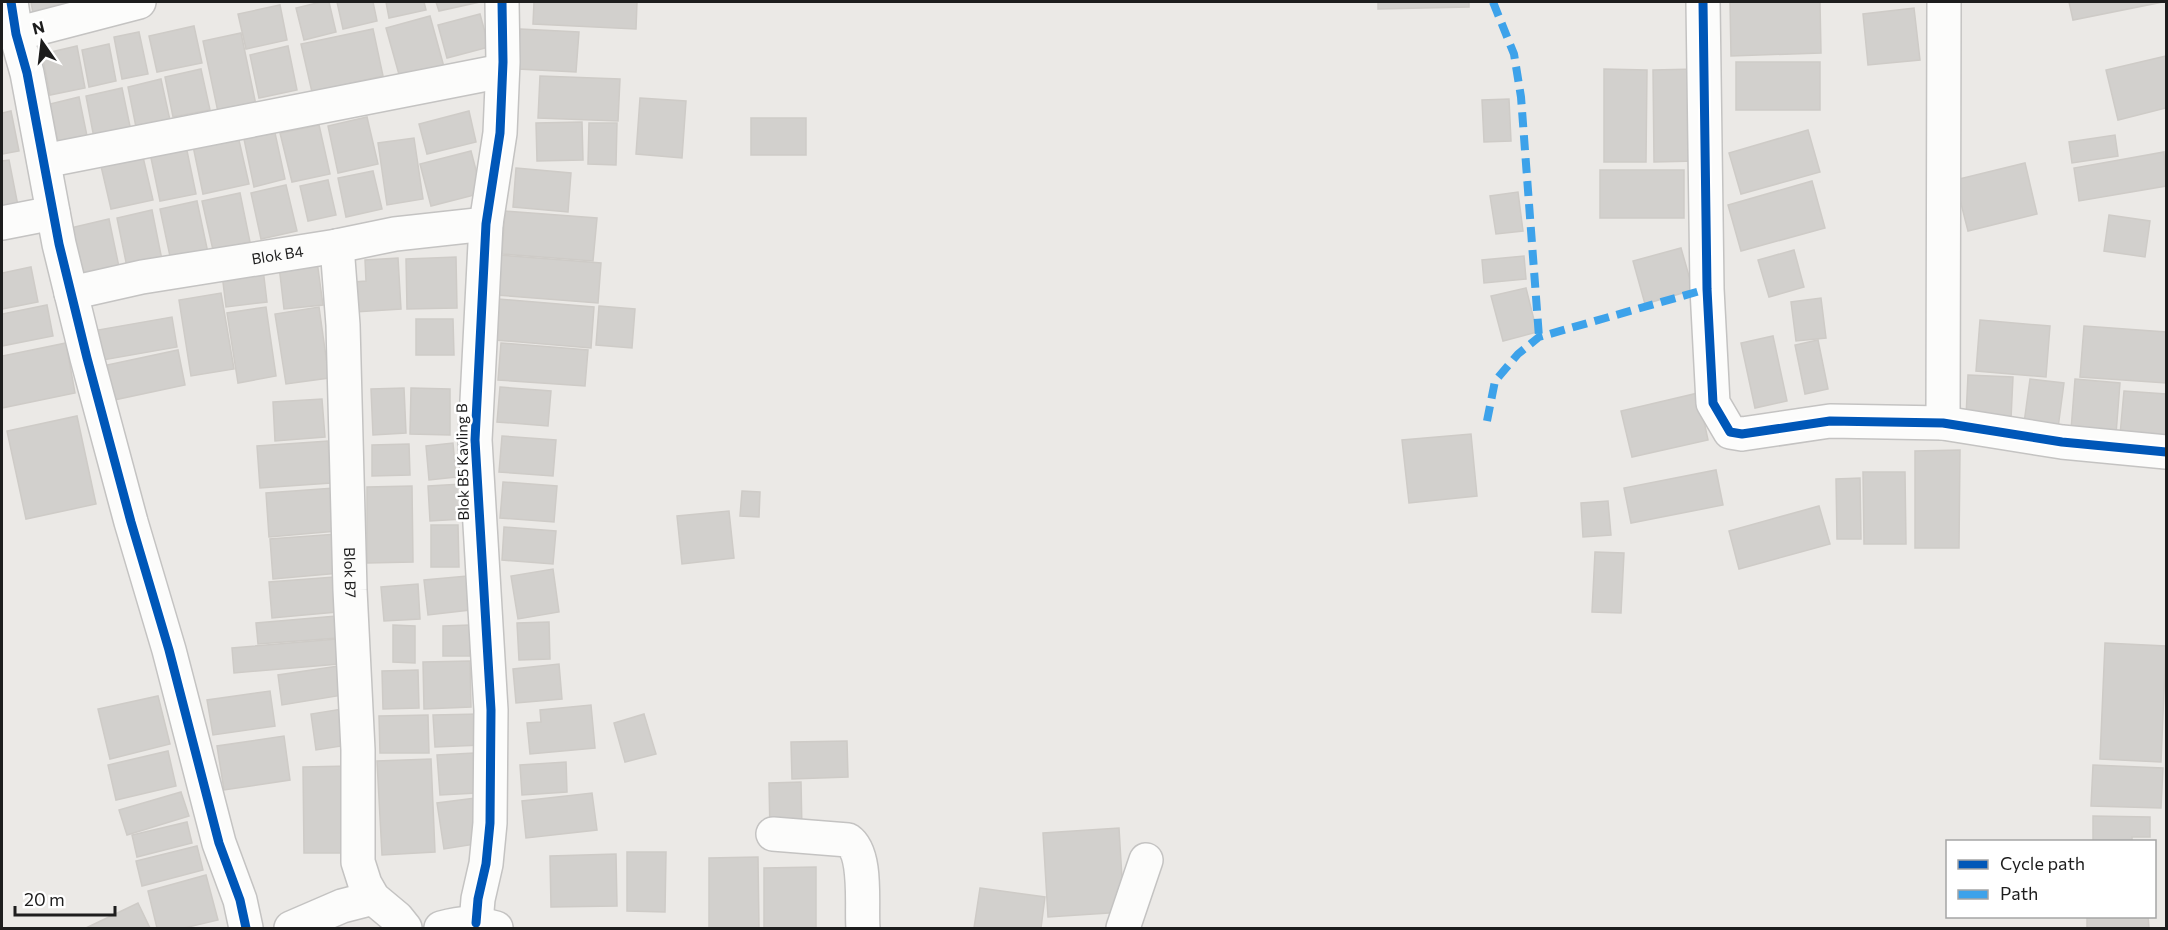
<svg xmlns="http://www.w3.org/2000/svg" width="2168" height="930" font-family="Commissioner,sans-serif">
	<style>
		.building { fill: #d2d0cd; stroke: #cecbc7; stroke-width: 1.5 }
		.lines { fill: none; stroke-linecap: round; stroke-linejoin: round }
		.minor-casing { stroke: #c4c3c2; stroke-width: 36 }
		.minor { stroke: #fcfcfb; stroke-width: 33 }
		.quiet { stroke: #3da2ea; stroke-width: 8; stroke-dasharray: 15 8; stroke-linecap: butt }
		.cycleway-casing { stroke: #fff; stroke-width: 13 }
		.cycleway { stroke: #0057b8; stroke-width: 9 }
		.labels { text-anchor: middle; stroke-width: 5; stroke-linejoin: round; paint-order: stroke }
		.street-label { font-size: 15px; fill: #1d1d1d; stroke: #fff }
	</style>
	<rect width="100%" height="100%" fill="#ebe9e6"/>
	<g class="building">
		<polygon points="31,2 88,2 33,13"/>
		<polygon points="321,2 329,2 336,32 304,40 296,8"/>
		<polygon points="337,2 373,2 377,21 343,29"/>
		<polygon points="386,2 424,2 426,10 389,18"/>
		<polygon points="436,2 480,2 439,11"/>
		<polygon points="534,2 637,2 636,29 533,24"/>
		<polygon points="1378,2 1469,2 1469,7 1378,9"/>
		<polygon points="1730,2 1820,2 1821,53 1731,56"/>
		<polygon points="2069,2 2163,2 2073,20"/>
		<polygon points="280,5 287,40 246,49 238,14"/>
		<polygon points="1914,8 1920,60 1868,65 1863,14"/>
		<polygon points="480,14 489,47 447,58 438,25"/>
		<polygon points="430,16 444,67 400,78 386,28"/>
		<polygon points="194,26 202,63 157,72 149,36"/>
		<polygon points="373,29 383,76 312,92 301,44"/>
		<polygon points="520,29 579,32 576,72 518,69"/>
		<polygon points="139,32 148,74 122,79 114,37"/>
		<polygon points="241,33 256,105 218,112 203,41"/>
		<polygon points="109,44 116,81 89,87 82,50"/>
		<polygon points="77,46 85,88 50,95 42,54"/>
		<polygon points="288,46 297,90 259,98 250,55"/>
		<polygon points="2166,56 2166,108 2118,120 2106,70"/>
		<rect x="1736" y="62" width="84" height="48"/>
		<polygon points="201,69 210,110 173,117 165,77"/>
		<polygon points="1604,69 1647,70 1646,162 1604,162"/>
		<polygon points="1696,69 1697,161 1654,162 1653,70"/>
		<polygon points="540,76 620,79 618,121 538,118"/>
		<polygon points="161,79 171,125 137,132 128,87"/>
		<polygon points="122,88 132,136 95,143 86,96"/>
		<polygon points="79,97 87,136 58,142 50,104"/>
		<polygon points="640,98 686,101 682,158 636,154"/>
		<polygon points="1509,99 1511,141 1484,142 1482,100"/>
		<polygon points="11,111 19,151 2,154 2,113"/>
		<polygon points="469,111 476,142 427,154 419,124"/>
		<polygon points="367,117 378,164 338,173 328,126"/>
		<rect x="751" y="118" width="55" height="37"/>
		<polygon points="582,122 583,160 537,161 536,123"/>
		<polygon points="589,123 617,123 616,165 588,164"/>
		<polygon points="319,125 330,174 292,182 280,133"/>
		<polygon points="1808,130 1820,172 1741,194 1729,153"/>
		<polygon points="275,133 285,179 254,187 244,139"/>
		<polygon points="2115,135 2118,156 2072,163 2069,142"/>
		<polygon points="238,136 249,184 203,194 193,146"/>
		<polygon points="414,138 423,199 387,205 378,143"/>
		<polygon points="186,146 196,194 160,201 150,153"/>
		<polygon points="471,151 482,193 431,206 420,164"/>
		<polygon points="2164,152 2166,186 2079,201 2074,168"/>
		<polygon points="143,157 153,200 111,209 101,166"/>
		<polygon points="9,160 19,211 2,215 2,161"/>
		<polygon points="2025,163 2037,214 1968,231 1955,180"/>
		<polygon points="516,168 571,173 568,212 513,207"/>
		<rect x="1600" y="170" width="84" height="48"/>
		<polygon points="373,171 382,209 346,217 338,178"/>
		<polygon points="328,180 336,215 308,221 300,186"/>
		<polygon points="1812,181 1825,228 1741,251 1728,205"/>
		<polygon points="286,185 297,231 261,239 251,193"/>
		<polygon points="1518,192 1523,231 1496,234 1490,196"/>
		<polygon points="240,193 250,242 213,250 202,201"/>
		<polygon points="197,201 208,253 171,261 160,209"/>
		<polygon points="152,210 162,260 127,267 117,218"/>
		<polygon points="505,211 597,218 593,261 502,254"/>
		<polygon points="2109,215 2150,221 2145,257 2104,251"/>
		<polygon points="109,219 119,267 77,276 66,229"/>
		<polygon points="1681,248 1693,290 1645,304 1633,261"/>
		<polygon points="1794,250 1804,287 1769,297 1758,260"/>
		<polygon points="499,255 601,263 598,303 496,295"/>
		<polygon points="1524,256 1526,279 1484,283 1482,260"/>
		<polygon points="456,257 457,308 407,309 406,259"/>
		<polygon points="398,258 401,309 355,312 354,282 366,281 365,260"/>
		<polygon points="317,261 323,305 284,309 279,266"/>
		<polygon points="31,267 38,302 2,309 2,273"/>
		<polygon points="263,269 267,302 226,307 222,274"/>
		<polygon points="1526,288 1537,332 1503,341 1491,296"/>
		<polygon points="221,293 234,369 191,376 179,300"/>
		<polygon points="1821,298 1826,338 1796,341 1791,302"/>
		<polygon points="498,299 594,307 591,348 495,340"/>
		<polygon points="47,305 53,336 2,346 2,314"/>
		<polygon points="599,306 635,309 632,348 596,345"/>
		<polygon points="266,307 276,376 238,383 227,313"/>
		<polygon points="319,307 329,378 286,384 275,314"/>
		<polygon points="172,317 177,347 103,360 98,330"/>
		<polygon points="416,319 453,319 454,355 416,355"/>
		<polygon points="1980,320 2050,326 2046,377 1976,371"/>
		<polygon points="2084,326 2166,332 2166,383 2080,377"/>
		<polygon points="1773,336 1787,401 1755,408 1741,343"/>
		<polygon points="1818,340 1828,389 1805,394 1795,345"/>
		<polygon points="66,343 75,393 2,408 2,356"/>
		<polygon points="501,343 588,350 585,386 498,380"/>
		<polygon points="178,350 185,385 114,400 107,365"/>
		<polygon points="1968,375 2013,377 2011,419 1966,417"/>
		<polygon points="2030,379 2064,383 2058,428 2024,423"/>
		<polygon points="2075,379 2120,383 2116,434 2071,430"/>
		<polygon points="500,387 551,391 548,426 497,422"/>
		<polygon points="404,388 406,433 373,435 371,389"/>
		<polygon points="411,388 450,389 450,435 410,434"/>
		<polygon points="2124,391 2166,394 2166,439 2120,435"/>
		<polygon points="1698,393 1708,440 1632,457 1621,411"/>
		<polygon points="322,399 325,437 275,441 273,402"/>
		<polygon points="77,416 96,504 26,519 7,431"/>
		<polygon points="1471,434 1477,496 1409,503 1402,440"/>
		<polygon points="502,436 556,440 553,476 499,472"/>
		<polygon points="328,441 331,483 260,488 257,446"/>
		<polygon points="453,443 456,477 429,480 426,446"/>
		<polygon points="409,444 410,475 372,476 372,445"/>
		<polygon points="1960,450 1959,548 1915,548 1915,451"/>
		<polygon points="1716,470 1723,505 1631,523 1624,488"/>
		<polygon points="1863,472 1905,472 1906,544 1864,544"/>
		<polygon points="1860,478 1861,539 1837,539 1836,479"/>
		<polygon points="503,482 557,486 554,522 500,518"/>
		<polygon points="462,484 463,519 430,521 428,486"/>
		<polygon points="412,486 413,562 367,563 367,487"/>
		<polygon points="334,488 337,531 269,537 266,493"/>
		<polygon points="742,491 760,492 759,517 740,516"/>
		<polygon points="1608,501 1611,535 1583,537 1581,503"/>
		<polygon points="1819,506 1830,544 1739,569 1729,531"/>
		<polygon points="729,511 734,558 682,564 677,516"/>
		<polygon points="431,525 458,525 459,567 431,567"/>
		<polygon points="504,527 556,531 553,564 502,560"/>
		<polygon points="337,534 340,573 273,579 270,539"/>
		<polygon points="1595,552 1624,553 1621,613 1592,612"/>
		<polygon points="553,569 559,612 518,619 511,576"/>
		<polygon points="467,576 470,610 428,615 424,580"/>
		<polygon points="334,577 337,612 272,618 269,582"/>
		<polygon points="418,584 420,619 384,621 381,587"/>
		<polygon points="336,616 338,638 258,644 256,623"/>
		<polygon points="549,622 550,659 519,660 517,623"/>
		<polygon points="393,625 415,626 415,663 393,662"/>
		<polygon points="470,625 470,656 443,656 443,626"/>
		<polygon points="337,639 339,664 234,673 232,648"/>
		<polygon points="2105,643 2166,646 2161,762 2100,759"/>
		<polygon points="470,661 471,707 424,709 423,662"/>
		<polygon points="559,664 562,699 516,703 513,669"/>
		<polygon points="338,666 343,695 282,705 278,675"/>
		<polygon points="418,670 419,708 383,709 382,671"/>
		<polygon points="270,691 275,726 213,735 207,700"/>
		<polygon points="158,696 170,744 110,759 98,709"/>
		<polygon points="591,705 595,748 530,754 527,723 541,722 540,710"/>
		<polygon points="342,709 348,745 316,750 311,714"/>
		<polygon points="480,714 482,745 435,747 433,715"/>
		<polygon points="644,714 656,754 625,762 614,723"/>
		<polygon points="428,715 429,753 380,753 379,716"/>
		<polygon points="284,736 290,780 224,790 217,746"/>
		<polygon points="847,741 848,777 792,779 791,742"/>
		<polygon points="168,751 176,786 116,800 108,765"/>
		<polygon points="474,753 477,793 440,795 437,755"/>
		<polygon points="431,759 435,852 382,855 377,761"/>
		<polygon points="566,762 567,792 522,795 520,765"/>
		<polygon points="2093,765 2163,768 2161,808 2091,806"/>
		<polygon points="349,766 350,853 304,853 303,767"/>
		<polygon points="801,782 802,831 770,832 769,783"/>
		<polygon points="181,792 189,816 127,835 119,810"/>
		<polygon points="592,793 597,830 526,838 522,801"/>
		<polygon points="475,798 482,843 444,849 437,803"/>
		<polygon points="2093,816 2150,817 2150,837 2132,837 2132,842 2093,842"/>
		<polygon points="187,822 192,843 137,857 132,835"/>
		<polygon points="1119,828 1124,912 1048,917 1043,833"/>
		<polygon points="197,846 203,870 142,886 136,861"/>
		<polygon points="627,852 666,852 665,912 627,911"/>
		<polygon points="616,854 617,906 551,907 550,856"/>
		<polygon points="758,857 759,928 709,928 709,858"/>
		<polygon points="816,867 816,928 764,928 764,868"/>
		<polygon points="206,875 218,920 184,928 157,928 148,891"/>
		<polygon points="980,888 1045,897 1041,928 974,928"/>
		<polygon points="138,903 150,928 86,928"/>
		<polygon points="2087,916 2148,916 2149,928 2087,928"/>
	</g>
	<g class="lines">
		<defs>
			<g id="minor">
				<polyline points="11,2 16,34 27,73 59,244 87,358 131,522 169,650 219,843 240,900 246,928"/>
				<polyline points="1703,2 1707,289 1713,403 1730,432 1742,434 1830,421 1943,423 2062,442 2166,452"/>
				<polyline points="16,34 139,2"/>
				<polyline points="44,161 502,71"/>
				<polyline points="2,223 53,213"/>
				<path id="s1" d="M337,246L343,325L350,590L358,750V862L365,884L373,898L397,918L405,928"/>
				<path id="s2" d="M71,293L142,277L337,246L395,234L486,224"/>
				<polyline points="1943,423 1944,2"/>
				<path d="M773,834L848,840C868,854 861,906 863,928"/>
				<polyline points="476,923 478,899 486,864 490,823 491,710 475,440 486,224 500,133 503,62 502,2"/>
				<polyline points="291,928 342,906 373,898"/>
				<path d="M441,928C463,922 474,922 496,928"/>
				<polyline points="1123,928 1146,860"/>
			</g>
		</defs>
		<use href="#minor" class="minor-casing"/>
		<use href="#minor" class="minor"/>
		<g class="quiet">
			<polyline points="1493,2 1514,54 1521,97 1539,337"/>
			<polyline points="1487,421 1495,381 1518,354 1539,337 1707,289"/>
		</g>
		<defs>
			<g id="cycleway">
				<polyline points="11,2 16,34 27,73 59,244 87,358 131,522 169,650 219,843 240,900 246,928"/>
				<polyline points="1703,2 1707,289 1713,403 1730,432 1742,434 1830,421 1943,423 2062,442 2166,452"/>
				<polyline points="476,923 478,899 486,864 490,823 491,710 475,440 486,224 500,133 503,62 502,2"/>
			</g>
		</defs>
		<use href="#cycleway" class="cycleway-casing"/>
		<use href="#cycleway" class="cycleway"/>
	</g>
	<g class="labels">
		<g class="street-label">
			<text dy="5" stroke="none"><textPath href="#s2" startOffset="210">Blok B4</textPath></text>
			<text transform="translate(463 462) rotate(-91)" y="5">Blok B5 Kavling B</text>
			<text dy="5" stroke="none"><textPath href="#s1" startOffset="327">Blok B7</textPath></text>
		</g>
	</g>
	<rect width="2168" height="930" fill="none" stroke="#1d1d1d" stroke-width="6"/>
	<rect x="1946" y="840" width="210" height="78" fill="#ffffff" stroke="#a5a5a5" stroke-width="1.5"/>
	<rect x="1958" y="860" width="30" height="9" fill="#0057b8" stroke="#a5a5a5" stroke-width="1.5"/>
	<text x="2000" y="870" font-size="18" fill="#1d1d1d">Cycle path</text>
	<rect x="1958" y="890" width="30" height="9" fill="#3da2ea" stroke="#a5a5a5" stroke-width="1.5"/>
	<text x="2000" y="900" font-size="18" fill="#1d1d1d">Path</text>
	<g transform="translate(42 42) rotate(346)" stroke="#ffffff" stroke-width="4.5" paint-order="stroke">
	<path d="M0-4.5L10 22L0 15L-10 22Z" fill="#1d1d1d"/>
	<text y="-9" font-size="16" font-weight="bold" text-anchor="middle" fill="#1d1d1d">N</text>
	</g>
	<path d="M15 906v9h100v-9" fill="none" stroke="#1d1d1d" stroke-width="3"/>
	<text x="24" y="906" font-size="18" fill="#1d1d1d" stroke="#ffffff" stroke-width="4.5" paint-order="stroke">20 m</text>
</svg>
